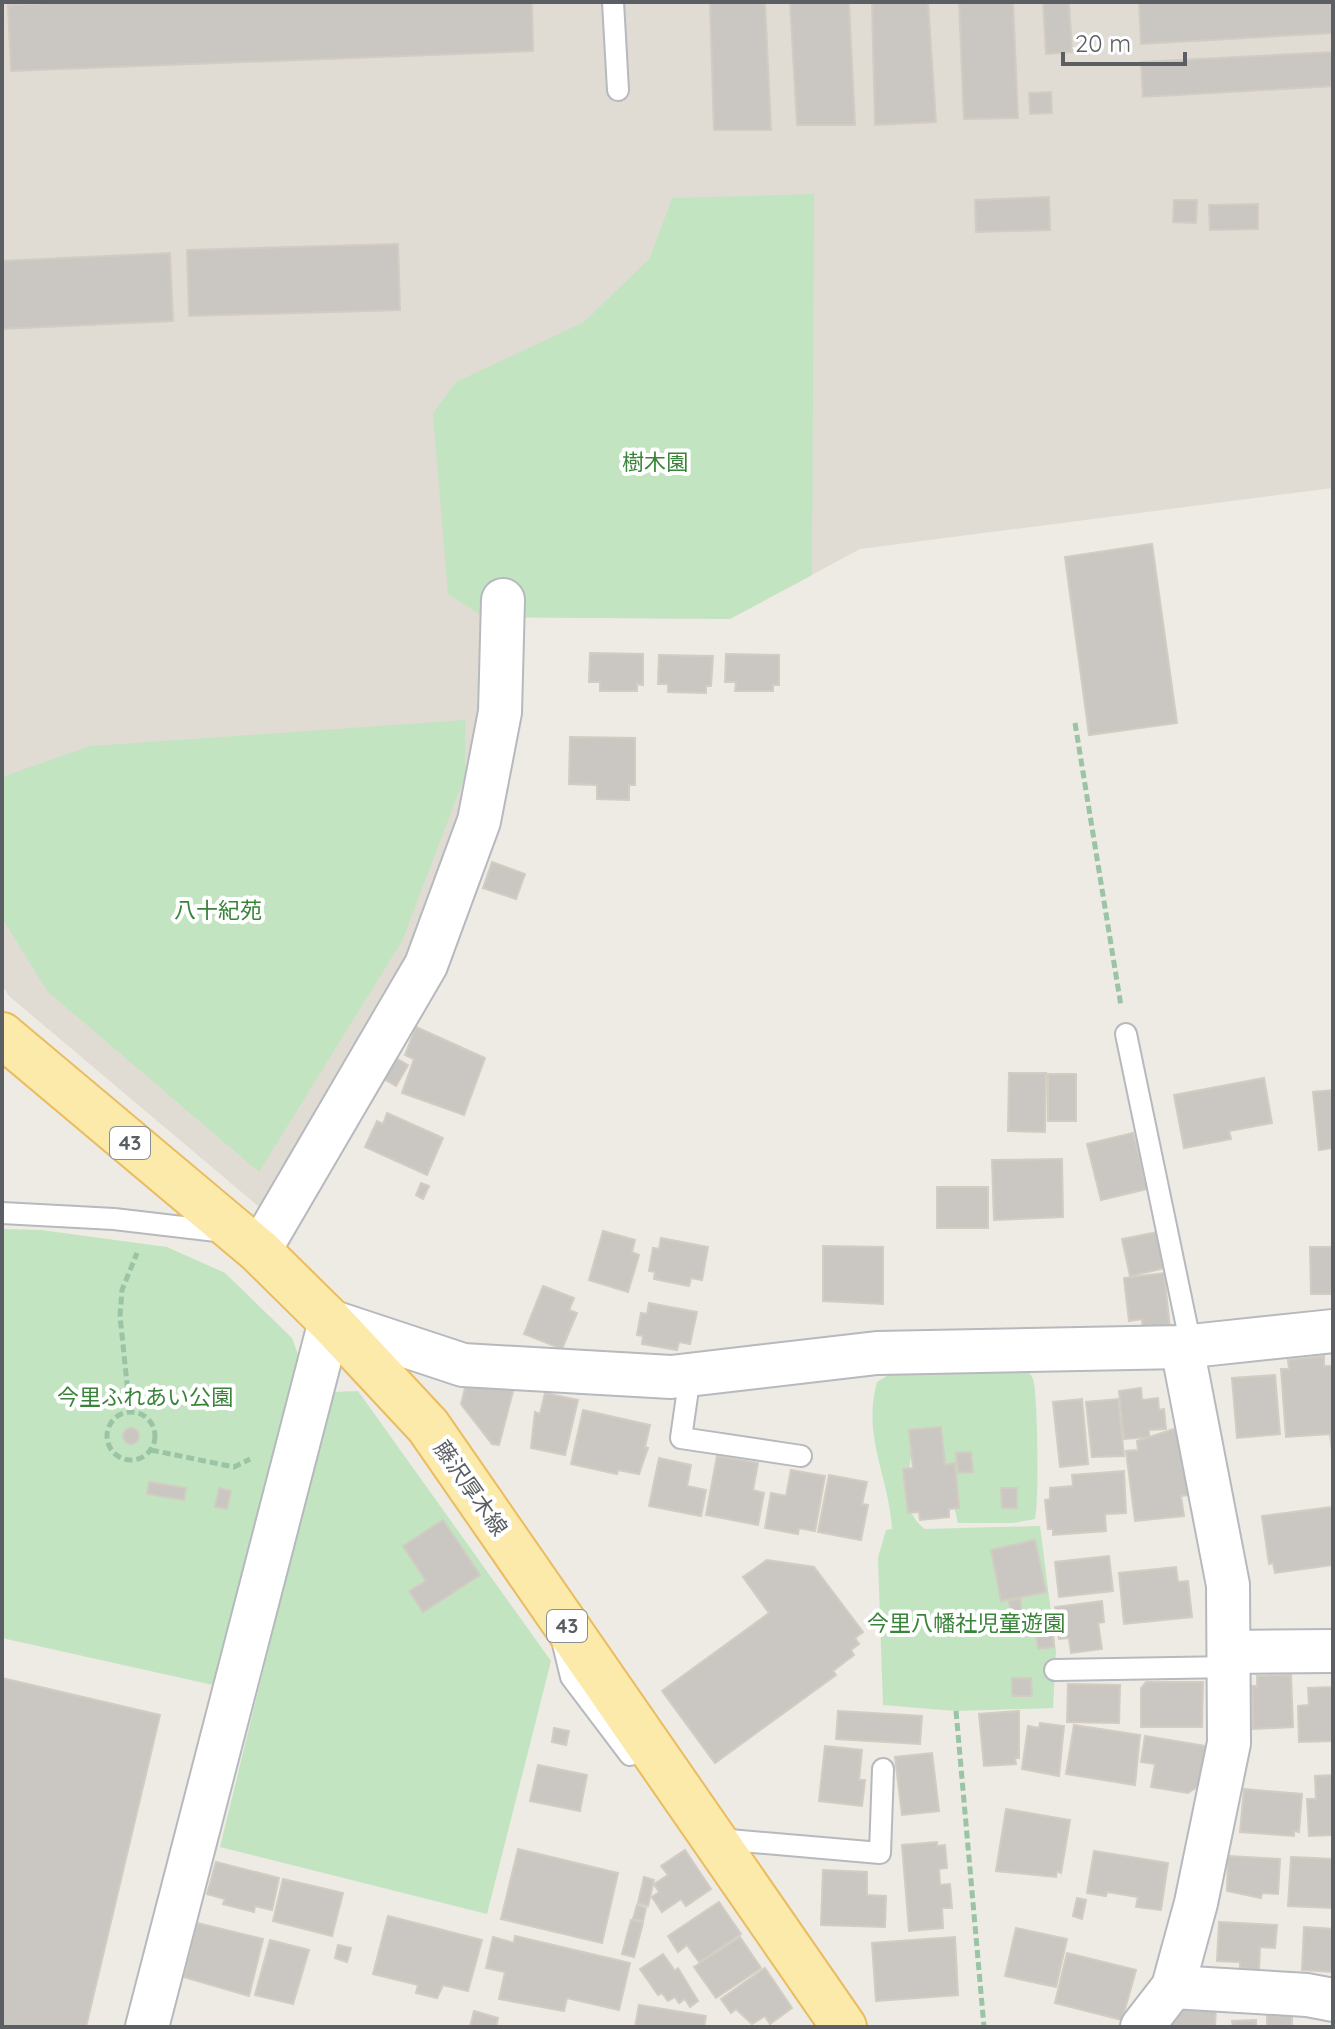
<svg xmlns="http://www.w3.org/2000/svg" width="1335" height="2029" font-family="Quicksand,'Noto Sans JP',sans-serif">
	<style>
		.education { fill: #e0dcd4 }
		.green { fill: #c2e4c1 }
		.building { fill: #cac7c2; stroke: #d2ccc2; stroke-width: 2 }
		.lines { fill: none; stroke-linecap: round; stroke-linejoin: round }
		.service-casing { stroke: #b6b9bd; stroke-width: 24 }
		.minor-casing { stroke: #b6b9bd; stroke-width: 46 }
		.primary-casing { stroke: #ebbc5f; stroke-width: 48 }
		.path { stroke: #9ac4a4; stroke-width: 5; stroke-dasharray: 8 4; stroke-linecap: butt }
		.service { stroke: #fff; stroke-width: 20 }
		.minor { stroke: #fff; stroke-width: 42 }
		.primary { stroke: #fbeaaa; stroke-width: 44 }
		.labels { text-anchor: middle; stroke-width: 8; stroke-linejoin: round; paint-order: stroke }
		.shield { fill: #fff; stroke: #8c8f92; stroke-width: 2 }
		.shield-label { font-size: 20px; font-weight: bold; fill: #5b5f63 }
		.park-label { font-size: 22px; fill: #3a8439; stroke: #fff }
		.street-label { font-size: 22px; fill: #5b5f63; stroke: #fff }
	</style>
	<rect width="100%" height="100%" fill="#edebe3"/>
	<polygon class="education" points="2,2 1333,2 1333,488 860,549 730,619 484,617 488,670 461,858 281,1202 258,1206 9,996 2,985"/>
	<g class="green">
		<polygon points="814,194 812,575 730,619 484,617 448,594 433,413 456,382 584,322 650,258 672,198"/>
		<polygon points="465,720 465,776 402,941 259,1172 47,991 2,918 2,777 90,746"/>
		<polygon points="2,1229 41,1230 167,1247 225,1273 292,1338 301,1363 222,1687 2,1638"/>
		<path d="M1014,1362C1021,1367 1030,1371 1033,1379C1038,1392 1039,1505 1035,1519L1013,1523H958L953,1502L912,1443C911,1475 896,1507 925,1529L1040,1526L1056,1652L1053,1708L956,1711L883,1705L878,1558L886,1530L892,1529C889,1476 862,1437 877,1382L898,1369Z"/>
		<polygon points="358,1391 551,1661 487,1914 220,1847 331,1392"/>
	</g>
	<g class="building">
		<polygon points="74,2 532,2 533,51 11,71 8,5"/>
		<polygon points="710,2 765,2 771,130 714,130"/>
		<polygon points="790,2 849,2 855,125 797,125"/>
		<polygon points="872,2 928,2 936,122 875,125"/>
		<polygon points="959,2 1013,2 1018,118 964,119"/>
		<polygon points="1043,2 1069,2 1072,52 1046,54"/>
		<polygon points="1139,2 1333,2 1333,33 1141,44"/>
		<polygon points="1333,52 1333,86 1143,97 1141,62"/>
		<polygon points="1051,92 1052,113 1030,114 1029,93"/>
		<polygon points="1049,197 1050,230 976,232 975,200"/>
		<polygon points="1174,200 1197,200 1196,223 1173,222"/>
		<polygon points="1258,204 1258,229 1210,230 1209,205"/>
		<polygon points="398,244 400,310 189,316 187,250"/>
		<polygon points="170,253 173,321 2,329 2,261"/>
		<polygon points="1152,544 1177,723 1089,735 1065,557"/>
		<polygon points="590,653 643,654 643,685 637,684 637,691 600,691 600,682 589,682"/>
		<polygon points="726,654 779,655 779,685 773,685 773,691 735,691 736,682 725,682"/>
		<polygon points="659,655 713,656 711,686 706,686 706,693 668,692 668,684 658,684"/>
		<polygon points="570,737 635,738 635,785 629,785 629,800 597,799 597,785 569,784"/>
		<polygon points="492,862 525,874 516,899 483,888"/>
		<polygon points="416,1027 485,1058 464,1115 402,1093 414,1059 405,1055"/>
		<polygon points="394,1057 408,1065 396,1086 382,1078"/>
		<polygon points="1009,1073 1046,1073 1045,1132 1008,1131"/>
		<rect x="1048" y="1074" width="28" height="47"/>
		<polygon points="1264,1078 1272,1123 1229,1131 1231,1139 1184,1148 1174,1095"/>
		<polygon points="1333,1090 1333,1148 1319,1150 1313,1092"/>
		<polygon points="387,1113 443,1138 427,1175 365,1147 377,1121 383,1124"/>
		<polygon points="1133,1133 1147,1189 1101,1200 1087,1144"/>
		<polygon points="1062,1159 1063,1217 994,1220 992,1160"/>
		<polygon points="421,1183 429,1186 423,1199 416,1195"/>
		<rect x="937" y="1187" width="51" height="41"/>
		<polygon points="603,1231 635,1240 632,1252 639,1255 628,1292 589,1280"/>
		<polygon points="1158,1232 1165,1268 1130,1276 1122,1239"/>
		<polygon points="661,1238 708,1247 702,1280 691,1278 689,1286 654,1279 655,1272 649,1271 653,1248 659,1249"/>
		<polygon points="823,1246 883,1247 883,1304 823,1301"/>
		<polygon points="1310,1247 1333,1247 1333,1294 1311,1294"/>
		<polygon points="1164,1273 1170,1328 1143,1331 1142,1319 1129,1321 1124,1278"/>
		<polygon points="543,1286 574,1298 569,1310 577,1313 562,1349 524,1334"/>
		<polygon points="649,1303 697,1312 690,1344 679,1342 677,1350 642,1344 643,1336 637,1335 641,1313 647,1314"/>
		<polygon points="1324,1356 1324,1366 1333,1366 1333,1459 1330,1434 1286,1437 1281,1369 1289,1369 1288,1360"/>
		<polygon points="470,1369 516,1380 499,1445 492,1444 461,1404"/>
		<polygon points="1275,1375 1280,1434 1237,1438 1232,1378"/>
		<polygon points="1141,1388 1142,1400 1158,1398 1159,1410 1164,1409 1166,1429 1149,1430 1149,1437 1124,1439 1119,1391"/>
		<polygon points="545,1393 578,1400 565,1455 531,1448 535,1412 540,1414"/>
		<polygon points="1082,1399 1088,1464 1060,1467 1053,1402"/>
		<polygon points="1118,1399 1124,1456 1092,1457 1086,1402"/>
		<polygon points="583,1410 650,1425 645,1447 648,1448 639,1474 618,1470 617,1474 571,1464"/>
		<polygon points="941,1427 945,1465 955,1463 959,1508 949,1509 949,1517 920,1520 919,1512 908,1513 903,1469 913,1468 909,1430"/>
		<polygon points="1180,1427 1189,1495 1181,1496 1184,1516 1135,1521 1126,1451 1138,1450 1137,1441"/>
		<circle cx="131" cy="1436" r="8"/>
		<polygon points="971,1452 973,1472 958,1473 956,1453"/>
		<polygon points="717,1456 758,1463 753,1490 764,1493 758,1525 706,1515"/>
		<polygon points="659,1458 691,1465 687,1486 706,1490 701,1516 649,1506"/>
		<polygon points="791,1470 825,1476 815,1531 799,1528 798,1534 765,1528 771,1493 786,1496"/>
		<polygon points="1124,1471 1126,1513 1105,1514 1106,1531 1053,1535 1053,1529 1048,1529 1045,1500 1050,1499 1050,1488 1073,1486 1072,1475"/>
		<polygon points="829,1475 867,1482 862,1504 868,1505 861,1540 818,1532"/>
		<polygon points="149,1482 186,1488 184,1500 147,1494"/>
		<polygon points="219,1488 231,1491 227,1509 215,1507"/>
		<polygon points="1001,1488 1017,1488 1017,1508 1002,1508"/>
		<polygon points="1333,1507 1333,1565 1275,1573 1273,1563 1269,1564 1262,1516"/>
		<polygon points="443,1520 480,1575 423,1612 409,1591 426,1581 403,1546"/>
		<polygon points="1035,1540 1046,1592 1001,1601 991,1550"/>
		<polygon points="1109,1556 1113,1591 1059,1597 1055,1562"/>
		<polygon points="767,1560 814,1567 863,1632 855,1638 859,1644 851,1650 854,1655 833,1671 836,1675 715,1763 662,1691 769,1613 743,1577"/>
		<polygon points="1176,1567 1178,1582 1188,1581 1192,1617 1124,1624 1119,1573"/>
		<polygon points="1020,1599 1024,1629 1014,1630 1009,1601"/>
		<polygon points="1102,1601 1104,1622 1098,1623 1102,1649 1071,1653 1069,1638 1059,1639 1055,1607"/>
		<polygon points="1053,1632 1054,1647 1038,1649 1036,1634"/>
		<polygon points="1291,1675 1293,1727 1253,1729 1252,1686 1257,1686 1257,1676"/>
		<polygon points="2,1678 160,1715 86,2027 2,2027"/>
		<polygon points="1012,1678 1031,1678 1032,1696 1012,1696"/>
		<polygon points="1146,1682 1203,1682 1202,1727 1141,1727 1141,1688"/>
		<polygon points="1068,1684 1120,1685 1119,1723 1067,1722"/>
		<polygon points="1333,1687 1333,1741 1299,1742 1298,1706 1309,1705 1308,1688"/>
		<polygon points="838,1711 922,1716 920,1744 836,1739"/>
		<polygon points="1019,1711 1019,1758 1015,1758 1016,1764 984,1766 979,1714"/>
		<polygon points="1040,1723 1064,1726 1059,1776 1022,1769 1028,1726 1039,1728"/>
		<polygon points="1074,1725 1140,1735 1135,1785 1066,1774"/>
		<polygon points="554,1728 569,1731 566,1745 552,1742"/>
		<polygon points="1145,1736 1206,1746 1199,1786 1188,1793 1151,1787 1155,1764 1141,1762"/>
		<polygon points="825,1746 862,1750 859,1780 865,1780 862,1806 819,1801"/>
		<polygon points="932,1753 939,1811 902,1815 895,1757"/>
		<polygon points="538,1765 587,1775 580,1811 530,1801"/>
		<polygon points="1333,1775 1333,1835 1309,1836 1307,1799 1316,1799 1315,1776"/>
		<polygon points="1244,1789 1302,1794 1299,1832 1294,1831 1294,1836 1240,1832"/>
		<polygon points="1006,1809 1070,1820 1061,1873 1057,1871 1056,1877 996,1871"/>
		<polygon points="937,1842 937,1846 945,1845 947,1868 939,1869 940,1885 950,1884 952,1908 942,1908 943,1928 909,1931 902,1845"/>
		<polygon points="518,1849 618,1873 602,1943 501,1919"/>
		<polygon points="685,1850 711,1889 686,1906 681,1899 662,1912 652,1897 659,1892 654,1884 668,1875 661,1866"/>
		<polygon points="1094,1851 1168,1863 1161,1910 1136,1907 1138,1897 1107,1892 1106,1896 1087,1893"/>
		<polygon points="1228,1856 1280,1859 1278,1894 1262,1893 1261,1898 1227,1891"/>
		<polygon points="1291,1857 1333,1859 1333,1908 1288,1906"/>
		<polygon points="216,1862 279,1878 272,1910 255,1906 254,1912 223,1904 225,1899 207,1894"/>
		<polygon points="823,1870 867,1872 867,1895 886,1896 885,1927 821,1925"/>
		<polygon points="644,1877 654,1880 648,1906 638,1903"/>
		<polygon points="283,1879 343,1893 332,1936 273,1921"/>
		<polygon points="1077,1898 1086,1900 1082,1919 1073,1916"/>
		<polygon points="719,1902 741,1934 699,1962 687,1945 678,1952 668,1936"/>
		<polygon points="637,1905 646,1908 643,1921 633,1919"/>
		<polygon points="388,1916 482,1940 468,1991 443,1985 437,1998 416,1993 418,1985 373,1974"/>
		<polygon points="631,1920 643,1923 634,1957 622,1954"/>
		<polygon points="1219,1922 1277,1925 1275,1948 1260,1947 1259,1970 1240,1968 1240,1962 1217,1961"/>
		<polygon points="197,1923 263,1939 249,1996 184,1977"/>
		<polygon points="1304,1927 1333,1929 1333,1972 1302,1970"/>
		<polygon points="1016,1928 1067,1939 1056,1987 1005,1976"/>
		<polygon points="515,1936 630,1963 619,2010 567,1998 564,2011 499,1999 505,1972 486,1968 493,1937 514,1943"/>
		<polygon points="740,1937 761,1968 716,1998 694,1967"/>
		<polygon points="955,1937 958,1995 876,2001 872,1943"/>
		<polygon points="270,1940 309,1950 293,2004 255,1995"/>
		<polygon points="338,1945 351,1948 347,1962 335,1958"/>
		<polygon points="1067,1953 1136,1970 1122,2020 1055,2003"/>
		<polygon points="663,1954 675,1971 678,1968 698,2001 690,2007 685,1999 679,2003 675,1997 668,2001 662,1993 658,1995 640,1969"/>
		<polygon points="765,1968 792,2008 770,2024 765,2016 752,2024 736,2009 731,2013 721,1999"/>
		<polygon points="639,2005 706,2016 704,2027 635,2027"/>
		<polygon points="1180,2005 1216,2006 1215,2027 1172,2027 1173,2010"/>
		<polygon points="474,2011 498,2018 496,2027 470,2027"/>
		<rect x="1267" y="2015" width="25" height="12"/>
		<polygon points="1256,2020 1256,2027 1233,2027 1232,2021"/>
	</g>
	<g class="lines">
		<defs>
			<g id="service">
				<polyline points="613,2 618,90"/>
				<polyline points="1126,1034 1191,1346"/>
				<polyline points="2,1213 114,1219 225,1232"/>
				<polyline points="690,1375 681,1438 801,1456"/>
				<polyline points="563,1644 571,1677 630,1755"/>
				<polyline points="1055,1670 1232,1667"/>
				<polyline points="718,1839 880,1853 883,1769"/>
			</g>
			<g id="minor">
				<polyline points="259,1251 426,965 479,821 500,712 503,600"/>
				<polyline points="1231,1652 1333,1651"/>
				<polyline points="1173,1987 1307,1995 1333,2000"/>
				<polyline points="147,2027 330,1321 463,1365 671,1377 877,1353 1182,1347 1333,1331"/>
				<polyline points="1142,2027 1173,1987 1196,1903 1229,1743 1228,1585 1182,1347"/>
			</g>
			<polyline id="primary" points="2,1035 259,1251 330,1321 428,1426 844,2027"/>
		</defs>
		<use href="#service" class="service-casing"/>
		<use href="#minor" class="minor-casing"/>
		<use href="#primary" class="primary-casing"/>
		<g class="path">
			<polyline points="1075,723 1121,1006"/>
			<circle cx="131" cy="1436" r="24"/>
			<polyline points="130,1412 120,1316 122,1290 137,1253"/>
			<polyline points="151,1450 234,1467 250,1459"/>
			<polyline points="956,1711 984,2027"/>
		</g>
		<use href="#service" class="service"/>
		<use href="#minor" class="minor"/>
		<use href="#primary" class="primary"/>
	</g>
	<g class="labels">
		<g class="shield">
			<rect x="110" y="1127" width="40" height="32" rx="6"/>
			<rect x="547" y="1610" width="40" height="32" rx="6"/>
		</g>
		<g class="shield-label">
			<text x="130" y="1150">43</text>
			<text x="567" y="1633">43</text>
		</g>
		<g class="park-label">
			<text x="655" y="470">樹木園</text>
			<text x="218" y="918">八十紀苑</text>
			<text x="145" y="1405">今里ふれあい公園</text>
			<text x="966" y="1631">今里八幡社児童遊園</text>
		</g>
		<g class="street-label">
			<text transform="translate(471 1488) rotate(55)" y="8">藤沢厚木線</text>
		</g>
	</g>
	<rect width="1335" height="2029" fill="none" stroke="#5b5f63" stroke-width="8"/>
	<path d="M1063 52v12h122v-12" fill="none" stroke="#5b5f63" stroke-width="4"/>
	<text x="1075" y="52" font-size="24" fill="#5b5f63" stroke="#ffffff" stroke-width="6" paint-order="stroke">20 m</text>
</svg>
